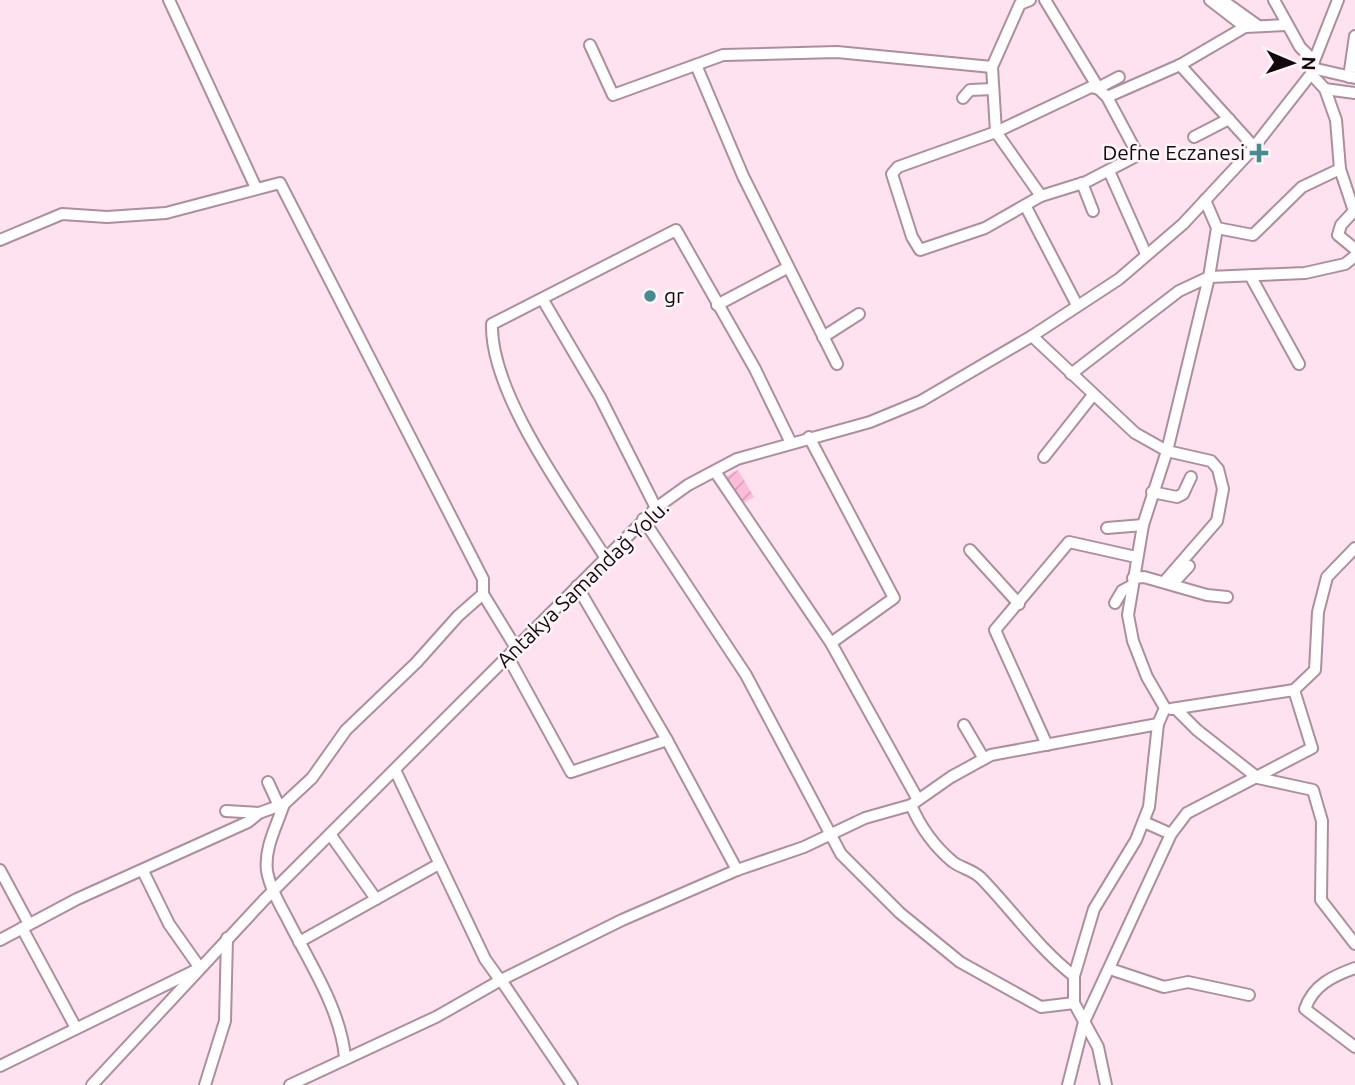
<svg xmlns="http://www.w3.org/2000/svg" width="1355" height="1085" font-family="Ubuntu,sans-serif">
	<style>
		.garden { fill: url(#garden-furrows) }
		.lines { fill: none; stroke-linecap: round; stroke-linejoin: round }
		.minor-casing { stroke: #ae8e9d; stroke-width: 14 }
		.minor { stroke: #fff; stroke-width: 10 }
		.poi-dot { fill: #448c90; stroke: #fdf6f9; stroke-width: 2.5 }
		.labels { text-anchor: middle; stroke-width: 5; stroke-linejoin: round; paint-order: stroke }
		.poi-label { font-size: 21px; fill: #13080e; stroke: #fdf6f9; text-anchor: end }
		.street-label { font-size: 21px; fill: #13080e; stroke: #fdf6f9 }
	</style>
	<defs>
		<pattern id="garden-furrows" width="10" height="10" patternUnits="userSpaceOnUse" patternTransform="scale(1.75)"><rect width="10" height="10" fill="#fdbcda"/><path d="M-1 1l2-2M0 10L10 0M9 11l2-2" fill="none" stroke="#d8a0ba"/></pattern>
	</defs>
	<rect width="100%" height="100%" fill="#ffe2ef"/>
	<polygon class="garden" points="738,470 754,497 740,505 725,477"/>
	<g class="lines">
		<defs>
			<g id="minor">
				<polyline points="169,0 256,188"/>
				<polyline points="1030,0 1020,4 992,67 996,132 1041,196"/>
				<polyline points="1045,0 1099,89"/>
				<polyline points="1210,0 1245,27"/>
				<polyline points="1222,0 1257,25"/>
				<polyline points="590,45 613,95 723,55 837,52 992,67"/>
				<polyline points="1314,61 1338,0"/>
				<polyline points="696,65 743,176 837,364"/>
				<polyline points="1180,65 1254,147"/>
				<polyline points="1312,68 1355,78"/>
				<polyline points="1311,74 1325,89 1355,93"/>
				<polyline points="1349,77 1355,36"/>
				<polyline points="1098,88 1119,77"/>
				<polyline points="1325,89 1336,120 1340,169 1354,211"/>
				<polyline points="1107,97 1099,89 1091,87 996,132 898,167 892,174 912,237 920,250 985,228 1041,196 1086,182 1138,155 1107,97 1180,65 1245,27 1286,25"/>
				<polyline points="963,98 970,90 993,89"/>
				<polyline points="1194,137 1229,119"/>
				<polyline points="1109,171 1146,254"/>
				<polyline points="1082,183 1093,211"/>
				<polyline points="1026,207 1077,305"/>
				<polyline points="1355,210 1341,225 1338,235 1355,249"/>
				<polyline points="1217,228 1253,235 1302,187 1340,169"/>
				<polyline points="0,240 62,214 107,217 166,213 280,183 483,579 483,594 516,648"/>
				<polyline points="1251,277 1299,364"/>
				<polyline points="543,300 600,397 656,508"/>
				<polyline points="717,305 787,268"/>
				<polyline points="1032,336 1135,433 1167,451 1211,461 1218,469 1223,489 1217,521 1164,582"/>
				<polyline points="823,337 859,314"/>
				<polyline points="1071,374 1179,291 1209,277 1305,273 1345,264 1355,256"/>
				<polyline points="809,437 894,598 831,643"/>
				<polyline points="1044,457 1093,395"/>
				<polyline points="716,473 831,643 917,798"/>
				<polyline points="1152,492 1177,497 1183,494 1191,477"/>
				<polyline points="643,519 746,675 841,854 900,913 960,962 1041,1007 1074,1003"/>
				<polyline points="1107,528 1143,525"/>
				<polyline points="970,550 1019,604"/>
				<path d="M605,557C568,498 490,393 492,324L676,230L755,369L791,443"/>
				<polyline points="1170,576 1177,579 1189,566"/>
				<polyline points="1133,578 1144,577 1207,595 1227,597"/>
				<polyline points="577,586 667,740 737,870"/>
				<polyline points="1115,603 1122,591 1133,585"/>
				<polyline points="508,657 571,772 667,740"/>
				<polyline points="1171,709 1294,690 1315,670 1318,612 1327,577 1355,548"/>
				<polyline points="1177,710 1197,730 1258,778 1313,790 1322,821 1321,900 1355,944"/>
				<polyline points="964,725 984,759"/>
				<polyline points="1047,745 995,630 1069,542 1136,557"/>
				<polyline points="395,770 485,959 500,980"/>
				<polyline points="268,782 279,806"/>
				<path d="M284,804C277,825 264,848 267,871C270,888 280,905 288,920C310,964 340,1008 345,1057"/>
				<path d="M911,805C920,826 935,847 953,862C961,868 973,870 981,878C1013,911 1038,948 1074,976"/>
				<polyline points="226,811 259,813 284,804 312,778 346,730 416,663 458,616 483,594"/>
				<polyline points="1144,822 1171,834"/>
				<polyline points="330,834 376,899"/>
				<polyline points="0,870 29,924"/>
				<polyline points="22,928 76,1028"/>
				<polyline points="0,940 77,899 248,822 259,813"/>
				<polyline points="299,942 439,864"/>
				<path d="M1355,968C1333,976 1313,985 1305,1009L1355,1047"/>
				<polyline points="1110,969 1164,987 1188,982 1249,995"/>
				<polyline points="501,980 572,1085"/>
				<polyline points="0,1066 200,968 169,924 143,871"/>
				<polyline points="92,1085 264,900 656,508 688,485 737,459 870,422 921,401 1032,336 1119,279 1183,224 1250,152 1311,74 1314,61 1300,47 1274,0"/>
				<polyline points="205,1085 225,1021 227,938"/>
				<polyline points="290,1085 436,1017 501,980 622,920 737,870 804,847 865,818 911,805 951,777 991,755 1158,724"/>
				<polyline points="1068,1085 1084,1022 1171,834 1187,813 1312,748 1294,690"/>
				<polyline points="1106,1085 1098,1047 1074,1003 1074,976 1094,909 1136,840 1149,807 1158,724 1165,708 1147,677 1133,641 1128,615 1143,525 1167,451 1209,277 1217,228 1205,200"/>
			</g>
		</defs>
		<use href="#minor" class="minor-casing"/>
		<use href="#minor" class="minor"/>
	</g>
	<g class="poi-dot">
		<path d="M1255.5 142.5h7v7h7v7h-7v7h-7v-7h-7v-7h7z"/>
		<circle cx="650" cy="296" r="7"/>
	</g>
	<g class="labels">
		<g class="poi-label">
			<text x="1245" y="160">Defne Eczanesi</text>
			<text x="664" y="303" text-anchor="start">gr</text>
		</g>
		<g class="street-label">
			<text transform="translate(583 584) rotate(-44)" y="7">Antakya Samandağ Yolu.</text>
		</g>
	</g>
	<g transform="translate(1292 63) rotate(92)" stroke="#fdf6f9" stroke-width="5" paint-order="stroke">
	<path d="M0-5L12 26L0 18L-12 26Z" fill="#13080e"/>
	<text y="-10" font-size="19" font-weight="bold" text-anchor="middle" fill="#13080e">N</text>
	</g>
</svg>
